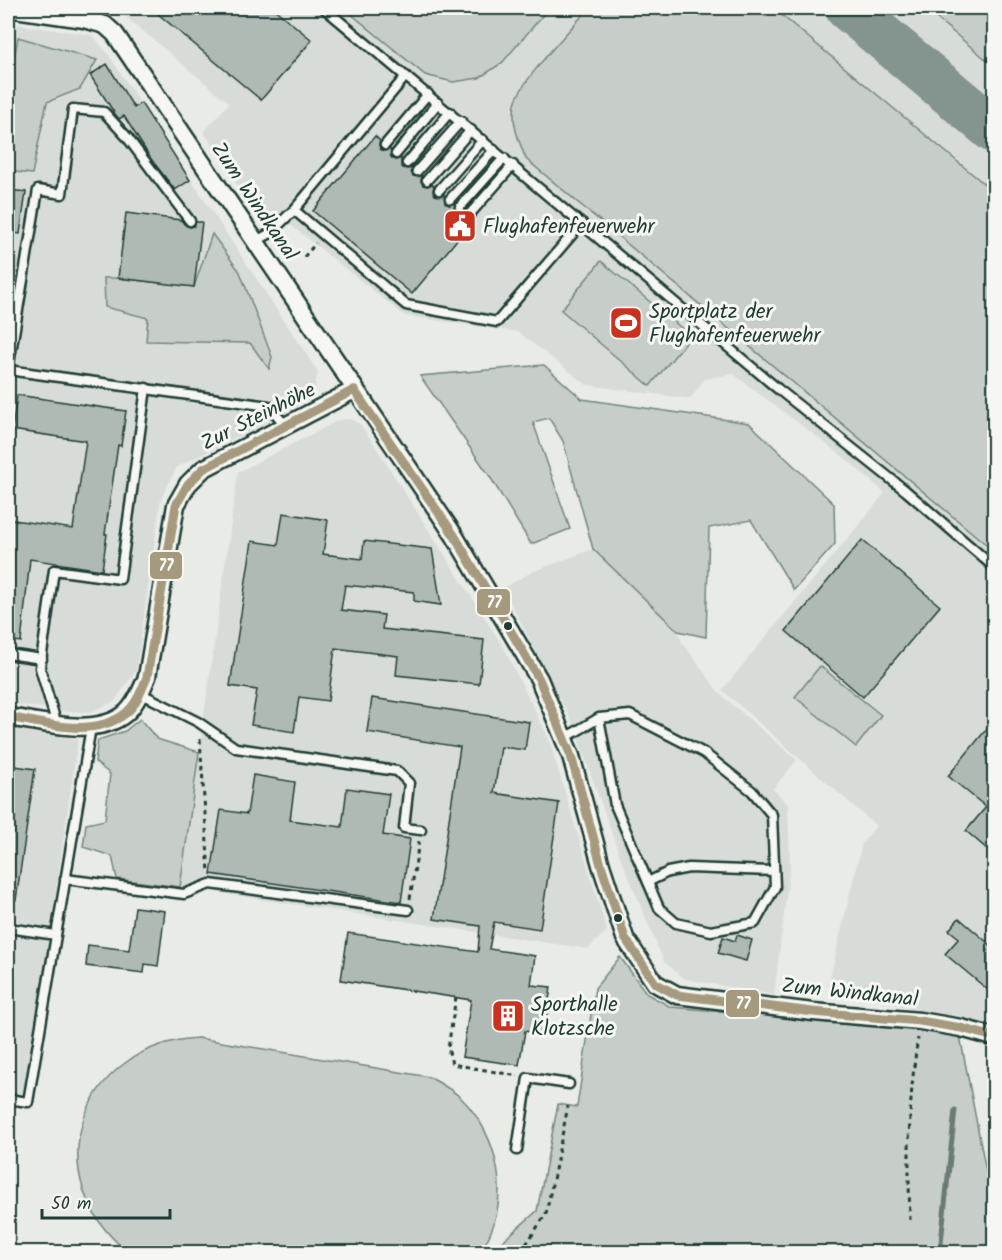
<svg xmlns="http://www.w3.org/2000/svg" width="1002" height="1260" font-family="Kalam,sans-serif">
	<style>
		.built { fill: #d8dcd8 }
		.green { fill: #c7cec9; stroke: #73867e; stroke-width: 1.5 }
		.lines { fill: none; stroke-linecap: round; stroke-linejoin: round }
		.stream { stroke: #687c75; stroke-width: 5 }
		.taxiway { stroke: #84948e; stroke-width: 46 }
		.building { fill: #b0bab5; stroke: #1f3d34; stroke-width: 1.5 }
		.lane-casing { stroke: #1f3d34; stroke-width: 13 }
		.street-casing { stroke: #1f3d34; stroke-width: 21 }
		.path { stroke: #1f3d34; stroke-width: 3; stroke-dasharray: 4.5 4.5; stroke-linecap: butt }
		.lane { stroke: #f6f6f2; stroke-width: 8 }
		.street { stroke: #f6f6f2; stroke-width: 16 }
		.bus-1-casing { stroke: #f6f6f2; stroke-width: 14 }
		.bus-1 { stroke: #a69a7e; stroke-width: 9 }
		.bus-dot { fill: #1f3d34; stroke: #f6f6f2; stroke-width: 2 }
		.labels { text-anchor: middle; stroke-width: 6; stroke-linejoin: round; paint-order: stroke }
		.street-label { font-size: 21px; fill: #1f3d34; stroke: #f6f6f2 }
		.poi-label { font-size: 21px; fill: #1f3d34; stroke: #f6f6f2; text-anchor: start }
		.line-badge { stroke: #f6f6f2; stroke-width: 2 }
		.badge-label { font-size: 16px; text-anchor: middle; font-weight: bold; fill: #fff }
	</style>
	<rect width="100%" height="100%" fill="#e9ebe7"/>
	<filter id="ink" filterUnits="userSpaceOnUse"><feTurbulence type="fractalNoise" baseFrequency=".0167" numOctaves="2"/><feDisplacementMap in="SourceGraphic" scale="12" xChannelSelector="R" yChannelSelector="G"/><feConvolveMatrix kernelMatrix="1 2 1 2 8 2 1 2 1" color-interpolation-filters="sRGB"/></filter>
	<g filter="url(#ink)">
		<g class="built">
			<polygon points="96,8 994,8 994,684 990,689 994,685 994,1027 850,994 828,986 862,843 876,826 722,690 885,493 846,459 733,374 705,379 690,399 587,385 518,332 405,316 273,211 261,223 204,132 229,103 119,11"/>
			<polygon points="8,23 92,35 106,51 318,372 314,390 299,406 177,467 161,499 136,671 114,702 90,712 67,712 8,703"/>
			<polygon points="350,419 360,424 370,438 504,648 549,739 607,931 588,949 180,887 238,472 339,420"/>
			<polygon points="593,549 678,631 682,642 720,694 797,760 773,789 788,804 790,866 774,995 685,979 664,962 620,856 572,722 503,588 532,572"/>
			<polygon points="8,728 78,739 27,1091 22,1097 8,1095"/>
		</g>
		<g class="green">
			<polygon points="344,8 549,8 502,63 479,78 453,82 425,75"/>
			<path d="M589,8H773L994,192V551L526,159C519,141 511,124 515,104C520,81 572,28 589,8Z"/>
			<polygon points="924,8 994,8 994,66"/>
			<polygon points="18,37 97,60 80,89 47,102 32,174 8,171 8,92"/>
			<polygon points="212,234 240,272 272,357 269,369 250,343 146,341 148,318 105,307 104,278 118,278 194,287"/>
			<polygon points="601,261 691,336 650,386 561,310"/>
			<polygon points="544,365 582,399 749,423 834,504 835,544 794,590 751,520 709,528 706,637 678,631 593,549 563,441 549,418 533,422 570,529 531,544 489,475 420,376"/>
			<polygon points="820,666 881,715 856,747 795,697"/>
			<polygon points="140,719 157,739 199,752 180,887 117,879 112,856 83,847 86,824 105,820 110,774 95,762 98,740 125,731"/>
			<polygon points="620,957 647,994 671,1007 919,1028 960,1036 994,1213 994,1252 490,1252 537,1211 558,1104 577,1107 595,988"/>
			<path d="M198,1038L429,1077C440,1083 451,1089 460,1097C501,1136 513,1205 480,1252H128C35,1178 79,1045 198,1038Z"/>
		</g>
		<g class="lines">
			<polyline class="stream" points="940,1252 955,1110"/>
			<polyline class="taxiway" points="848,8 994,130"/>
		</g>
		<g class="building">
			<polygon points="151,8 273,8 312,40 261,100"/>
			<polygon points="107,64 134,108 141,103 190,180 175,190 151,159 124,116 119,119 115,114 90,75"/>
			<polygon points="375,136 380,141 379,144 380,149 384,151 390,149 392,158 396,160 401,158 401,165 403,168 409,169 412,167 411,172 413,176 422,176 421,181 423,185 428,186 432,184 434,186 433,191 435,195 440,196 444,194 445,203 449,205 455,203 454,210 458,213 463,212 463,216 465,220 470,221 474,219 412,294 313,211"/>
			<polygon points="8,190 26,192 20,234 8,232"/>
			<polygon points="126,213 181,220 185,225 190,227 194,226 196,222 202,222 194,287 118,278"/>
			<polygon points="17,395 126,411 121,446 118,445 105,534 107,534 102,570 30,559 21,642 8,640 8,519 73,529 86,441 12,430"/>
			<polygon points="283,513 328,520 323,554 362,559 364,541 432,549 441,605 414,601 414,592 345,585 341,610 384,615 382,629 484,640 479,684 396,675 398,656 335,648 328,701 299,697 294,732 251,725 257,690 230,686 252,541 278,545"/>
			<polygon points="862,540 940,606 863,697 786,631"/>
			<polygon points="372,698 529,722 525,750 501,747 494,793 559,803 540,929 494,922 489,949 535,956 531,985 551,987 544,1035 525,1031 519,1065 462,1057 471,1000 341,980 348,933 478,952 480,926 434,919 460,747 367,732"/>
			<polygon points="994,720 994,855 966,831 986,807 948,776"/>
			<polygon points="8,765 35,769 16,900 8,900"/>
			<polygon points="253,775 295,782 290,820 342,827 347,788 389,794 383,835 410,839 401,902 211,874 221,810 247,814"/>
			<polygon points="135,907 165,911 158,966 145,964 144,973 86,966 88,945 129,950"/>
			<polygon points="959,918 994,948 994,995 945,954 959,938 949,930"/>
			<polygon points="737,935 752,940 746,961 718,953 723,937 735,941"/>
		</g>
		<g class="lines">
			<defs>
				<g id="lane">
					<polyline points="324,8 778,389 906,491 994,567"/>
					<polyline points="406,76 294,210 406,305 497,322 582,223"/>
					<polyline points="385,145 428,94"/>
					<polyline points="396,154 438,103"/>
					<polyline points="407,163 450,112"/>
					<polyline points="417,171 461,121"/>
					<polyline points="427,180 471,130"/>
					<polyline points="439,190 483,140"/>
					<polyline points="450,199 494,150"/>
					<polyline points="460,207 504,158"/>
					<polyline points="469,215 513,165"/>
					<polyline points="256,241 269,234 294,210"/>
					<polyline points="8,370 38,190 62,194 73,109 104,112 127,137 190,221"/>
					<polyline points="8,370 269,406 286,426"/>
					<polyline points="8,654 42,659"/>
					<polyline points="140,693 198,722 236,748 397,771 409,783 404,828 421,830"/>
					<polyline points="57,725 40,668 54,570 120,579 146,388"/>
					<polyline points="565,738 599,718 630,715 704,753 752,791 772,815 775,887 755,923 711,931 676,923 659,908 615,805 599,718"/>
					<polyline points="65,879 184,894 210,884 408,910"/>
					<polyline points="648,882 668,872 689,868 774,871"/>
					<polyline points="8,928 56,935"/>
					<polyline points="8,1099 28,1102 91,727"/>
					<polyline points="517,1150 528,1078 569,1084"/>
				</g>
				<g id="street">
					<polyline points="8,8 84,19 105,25 115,34 454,535 539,679 571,756 601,865 625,938 655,983 677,995 813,1012 920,1021 961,1028 994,1037"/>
					<path d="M8,717C42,722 97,738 126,713C136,704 142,689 147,677L176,505L188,484L203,469L354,390"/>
				</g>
			</defs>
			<use href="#lane" class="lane-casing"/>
			<use href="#street" class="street-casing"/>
			<g class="path">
				<polyline points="304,257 316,243"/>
				<polyline points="200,739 209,873"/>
				<polyline points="410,899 419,841"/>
				<polyline points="456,997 448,1048 452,1064 518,1076"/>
				<path d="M910,1220C908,1158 908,1100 918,1038"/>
				<polyline points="521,1252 546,1214 568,1106"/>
			</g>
			<use href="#lane" class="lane"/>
			<use href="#street" class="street"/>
			<defs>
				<g id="bus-1">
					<polyline points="354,390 454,535 539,679 571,756 601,865 625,938 655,983 677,995 813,1012 920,1021 961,1028 994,1037"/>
					<path d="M8,717C44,723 94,739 126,713C137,704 142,689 147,677L176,505L188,484L203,469L354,390"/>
				</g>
			</defs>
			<use href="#bus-1" class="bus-1-casing"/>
			<use href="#bus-1" class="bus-1"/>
		</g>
	</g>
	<defs>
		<symbol id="civic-square" viewBox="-11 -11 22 22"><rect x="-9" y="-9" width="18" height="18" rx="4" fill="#c8321e" stroke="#f6f6f2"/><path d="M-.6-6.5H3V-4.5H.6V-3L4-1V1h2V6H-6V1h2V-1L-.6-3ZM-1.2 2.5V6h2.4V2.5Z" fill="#fff"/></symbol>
		<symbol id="stadium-square" viewBox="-11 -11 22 22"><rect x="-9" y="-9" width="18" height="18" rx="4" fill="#c8321e" stroke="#f6f6f2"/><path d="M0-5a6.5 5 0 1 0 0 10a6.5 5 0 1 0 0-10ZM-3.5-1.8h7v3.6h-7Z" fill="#fff"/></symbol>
		<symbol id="building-square" viewBox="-11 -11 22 22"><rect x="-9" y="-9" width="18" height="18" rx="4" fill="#c8321e" stroke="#f6f6f2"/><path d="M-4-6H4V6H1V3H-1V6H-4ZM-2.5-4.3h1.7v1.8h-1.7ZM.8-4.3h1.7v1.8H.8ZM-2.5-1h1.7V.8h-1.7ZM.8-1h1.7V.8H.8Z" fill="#fff"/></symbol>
	</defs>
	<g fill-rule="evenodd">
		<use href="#civic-square" x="441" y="207" width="38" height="38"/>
		<use href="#stadium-square" x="607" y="304" width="38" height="38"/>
		<use href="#building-square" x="489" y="997" width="38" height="38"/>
	</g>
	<g class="bus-dot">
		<circle cx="508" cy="626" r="5"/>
		<circle cx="618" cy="918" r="5"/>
	</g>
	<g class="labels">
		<g class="street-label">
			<text transform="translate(255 201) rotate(56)" y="7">Zum Windkanal</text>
			<text transform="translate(258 416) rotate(-27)" y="7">Zur Steinhöhe</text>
			<text transform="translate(850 992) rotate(6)" y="7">Zum Windkanal</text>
		</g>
		<g class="poi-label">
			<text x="483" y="233">Flughafenfeuerwehr</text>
			<text x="649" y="318">Sportplatz der<tspan x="649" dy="24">Flughafenfeuerwehr</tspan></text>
			<text x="531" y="1011">Sporthalle<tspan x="531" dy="24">Klotzsche</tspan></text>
		</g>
	</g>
	<g class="line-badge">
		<rect x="149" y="551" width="34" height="29" rx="6" fill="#a69a7e"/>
		<rect x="476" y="588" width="35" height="28" rx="6" fill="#a69a7e"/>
		<rect x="725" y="989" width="35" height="29" rx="6" fill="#a69a7e"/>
	</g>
	<g class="badge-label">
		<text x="166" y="571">77</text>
		<text x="494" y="608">77</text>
		<text x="743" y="1009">77</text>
	</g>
	<rect width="1002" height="1260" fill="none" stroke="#f6f6f2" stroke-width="30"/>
	<rect x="15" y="15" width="972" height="1230" fill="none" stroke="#1f3d34" stroke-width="2" filter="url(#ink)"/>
	<path d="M42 1209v9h128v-9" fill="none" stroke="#1f3d34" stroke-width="3"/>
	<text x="51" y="1209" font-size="18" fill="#1f3d34" stroke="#f6f6f2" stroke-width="4.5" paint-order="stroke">50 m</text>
</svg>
